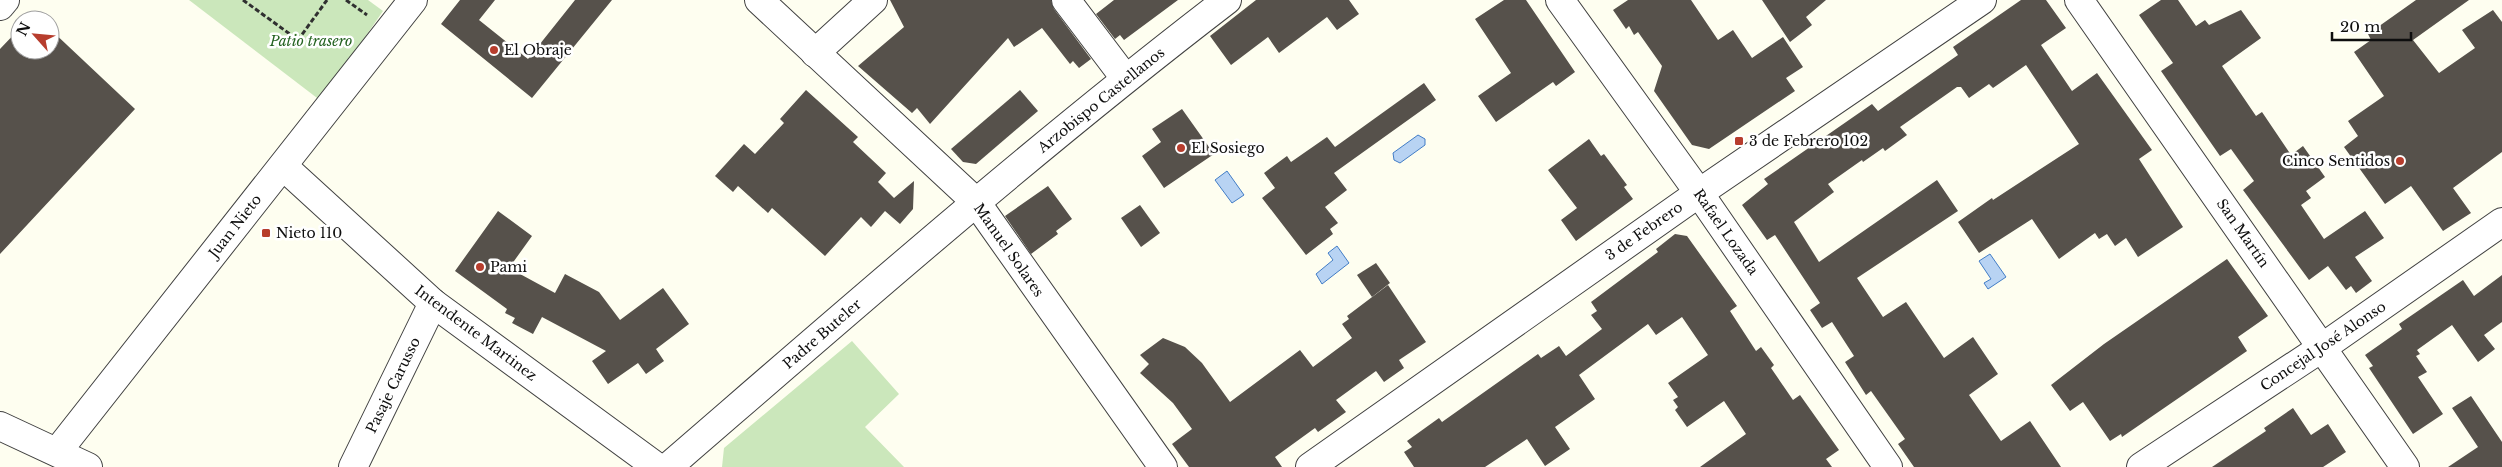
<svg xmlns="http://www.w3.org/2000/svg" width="2502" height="467" font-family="'Libre Baskerville',serif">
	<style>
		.green { fill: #cbe7bb }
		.water { fill: #b8d3f3; stroke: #427dc6 }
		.building { fill: #56514b }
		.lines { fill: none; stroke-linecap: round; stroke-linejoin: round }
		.minor-casing { stroke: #414141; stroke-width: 30 }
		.path { stroke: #303030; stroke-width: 3; stroke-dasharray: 5 2.5; stroke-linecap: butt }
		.minor { stroke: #fff; stroke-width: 28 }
		.poi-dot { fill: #b73d2d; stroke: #fff; stroke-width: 2 }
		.labels { text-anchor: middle; stroke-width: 5; stroke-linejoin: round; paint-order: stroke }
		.park-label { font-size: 14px; font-style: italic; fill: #256322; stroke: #fff }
		.poi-label { font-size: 14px; fill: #0e0e0e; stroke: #fff; text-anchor: start }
		.street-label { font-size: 14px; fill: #0e0e0e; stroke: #fff }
	</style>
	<rect width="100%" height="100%" fill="#fefef0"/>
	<g class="green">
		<polygon points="189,0 368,0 383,11 321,101"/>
		<polygon points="852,341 899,394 865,427 904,467 722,467 724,448"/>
	</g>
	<g class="water">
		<polygon points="1418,135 1425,139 1425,145 1400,163 1394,160 1393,153"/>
		<polygon points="1227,171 1244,195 1232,203 1215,180"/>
		<polygon points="1337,246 1349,263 1322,284 1316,274 1333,260 1328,253"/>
		<polygon points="1990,254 2006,277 1988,289 1984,283 1991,279 1979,261"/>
	</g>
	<g class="building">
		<polygon points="460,0 495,0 479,20 528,59 575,0 612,0 532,98 441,24"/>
		<polygon points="890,0 1051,0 1054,9 1091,59 1079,68 1073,61 1070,64 1042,28 1014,47 1008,38 930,124 917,108 912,113 858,66 904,27"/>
		<polygon points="1114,0 1178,0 1124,40 1120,35 1115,39 1096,14"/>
		<polygon points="1256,0 1349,0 1359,14 1337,30 1327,17 1279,53 1268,37 1231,65 1210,36"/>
		<polygon points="1504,0 1526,0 1575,72 1556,86 1553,82 1496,122 1478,96 1511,73 1475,19"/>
		<polygon points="1628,0 1691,0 1718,40 1733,30 1752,58 1783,37 1803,67 1786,78 1795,91 1709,149 1692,145 1654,91 1662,66 1638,32 1634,35 1629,26 1626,29 1613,10"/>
		<polygon points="1762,0 1826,0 1806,17 1812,25 1790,42"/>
		<polygon points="2021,0 2046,0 2066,28 2041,45 2072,91 2097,73 2152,150 2139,159 2183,227 2138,257 2126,238 2115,246 2107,234 2099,239 2095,233 2059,259 2032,219 1979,253 1958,222 1992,198 1993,200 2079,144 2026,65 1993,88 1989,84 1969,98 1961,87 1957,87 1900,127 1907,135 1885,151 1883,148 1863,162 1862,160 1828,184 1834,192 1794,222 1819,262 1937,180 1958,211 1857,278 1883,317 1906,302 1944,358 1973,337 1998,374 1969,395 2001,441 2030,421 2061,467 1914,467 1898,444 1905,439 1871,391 1866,395 1845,362 1854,356 1832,322 1822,328 1810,310 1820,303 1775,235 1767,240 1742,205 1768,184 1764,179 1872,104 1878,111 1885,106 1958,55 1953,47"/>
		<polygon points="2161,0 2178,0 2196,26 2205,20 2209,25 2241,10 2261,38 2222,66 2256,116 2262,112 2291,155 2303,146 2325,177 2306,191 2311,198 2301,205 2324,239 2365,211 2384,238 2355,257 2372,281 2356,293 2351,286 2346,290 2328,266 2309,280 2243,190 2254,181 2231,149 2220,156 2161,71 2173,63 2139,15"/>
		<polygon points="2416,0 2469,0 2413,40 2439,73 2475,48 2462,30 2493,10 2502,22 2502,152 2453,188 2471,213 2443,231 2411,186 2385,204 2344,147 2358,136 2348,121 2384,96 2354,52 2371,40 2368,34"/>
		<polygon points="20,28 20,50 50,50 50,29 135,109 0,254 0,49"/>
		<polygon points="1424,83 1436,100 1334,173 1347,190 1325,207 1338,223 1330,229 1333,234 1306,255 1262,198 1275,188 1264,173 1287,156 1291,162 1327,137 1335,147"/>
		<polygon points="806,90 858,137 853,142 886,173 878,182 894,198 914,181 913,209 900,224 885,211 871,227 861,217 825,256 772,208 768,213 738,186 733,192 715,176 744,144 755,154 784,123 780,119"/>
		<polygon points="1020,90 1038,111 976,164 963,162 951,149"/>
		<polygon points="1182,109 1214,154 1164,188 1142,156 1161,142 1152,129"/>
		<polygon points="1589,139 1601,156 1604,154 1627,185 1624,187 1633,199 1576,241 1561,220 1577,208 1548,170"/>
		<polygon points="1048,186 1072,219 1056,231 1058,234 1031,254 1005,216"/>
		<polygon points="1140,205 1160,233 1141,247 1121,218"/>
		<polygon points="498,211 532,236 509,268 555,293 565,274 599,292 620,320 663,288 689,324 656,349 664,361 646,374 638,363 608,384 592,361 606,351 542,317 533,334 512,323 515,318 505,313 507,309 455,271"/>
		<polygon points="1675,234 1687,236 1737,306 1730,311 1756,351 1761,347 1774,365 1771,368 1793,400 1800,395 1839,450 1826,459 1832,467 1700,467 1746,434 1724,401 1687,427 1675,410 1678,407 1673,400 1678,397 1668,383 1708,355 1682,317 1656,335 1648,324 1579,375 1595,399 1555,427 1570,449 1545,466 1527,439 1485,467 1414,467 1404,452 1412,447 1407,441 1439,418 1442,422 1538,354 1541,358 1559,346 1566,356 1602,329 1591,315 1597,311 1591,302 1658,252 1656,249"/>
		<polygon points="2227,259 2268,316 2238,337 2247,351 2122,437 2121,434 2110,441 2083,402 2070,411 2051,385 2104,344"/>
		<polygon points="1376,263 1390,283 1372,297 1357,275"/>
		<polygon points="2502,275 2502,322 2484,335 2495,349 2478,362 2452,325 2417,350 2420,354 2416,356 2427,372 2418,377 2443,414 2413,434 2369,368 2373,366 2365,355 2402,329 2399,324 2463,280 2474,296"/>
		<polygon points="1388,285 1426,342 1399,360 1404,368 1384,382 1376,371 1336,400 1346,412 1318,432 1315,428 1275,457 1282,467 1189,467 1172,444 1192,429 1173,403 1140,373 1149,364 1140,355 1163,338 1185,347 1202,363 1230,402 1300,350 1313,367 1352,338 1342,324 1349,319 1347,316"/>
		<polygon points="2471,396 2502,442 2502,467 2448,467 2478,447 2452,408"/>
		<polygon points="2293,408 2311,435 2328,424 2346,452 2323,467 2212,467 2266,431 2264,428"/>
	</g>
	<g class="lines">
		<defs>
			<g id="minor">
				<polyline points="759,0 976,202 1163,467"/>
				<polyline points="1066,0 1125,78"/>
				<polyline points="1560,0 1699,193 1888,467"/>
				<polyline points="2079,0 2405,467"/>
				<polyline points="0,6 5,0"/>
				<polyline points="815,53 873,0"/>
				<polyline points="283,166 433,303 657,467"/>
				<polyline points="0,426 88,467"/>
				<polyline points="57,452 413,0"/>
				<polyline points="353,467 433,303"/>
				<path d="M668,467C852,308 1034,148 1227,0"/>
				<polyline points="1310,467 1699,193 1982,0"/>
				<polyline points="2141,467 2323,347 2502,222"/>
			</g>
		</defs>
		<use href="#minor" class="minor-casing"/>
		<g class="path">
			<polyline points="243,0 298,40 327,0"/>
			<polyline points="346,0 367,15"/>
		</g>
		<use href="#minor" class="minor"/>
	</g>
	<g class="poi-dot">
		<circle cx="494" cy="50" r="5"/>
		<rect x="1734" y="136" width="10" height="10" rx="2.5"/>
		<circle cx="1181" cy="148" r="5"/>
		<circle cx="2400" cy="161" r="5"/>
		<rect x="261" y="228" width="10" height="10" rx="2.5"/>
		<circle cx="480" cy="267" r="5"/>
	</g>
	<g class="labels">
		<g class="park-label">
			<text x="311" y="46">Patio trasero</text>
		</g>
		<g class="poi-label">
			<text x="504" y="55">El Obraje</text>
			<text x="1749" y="146">3 de Febrero 102</text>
			<text x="1191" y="153">El Sosiego</text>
			<text x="2390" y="166" text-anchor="end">Cinco Sentidos</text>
			<text x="276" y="238">Nieto 110</text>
			<text x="490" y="272">Pami</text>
		</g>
		<g class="street-label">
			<text transform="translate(1101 100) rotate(-39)" y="5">Arzobispo Castellanos</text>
			<text transform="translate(235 226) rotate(-52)" y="5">Juan Nieto</text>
			<text transform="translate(1644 231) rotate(-35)" y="5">3 de Febrero</text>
			<text transform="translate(1726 232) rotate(55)" y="5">Rafael Lozada</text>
			<text transform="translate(2243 233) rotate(55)" y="5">San Martín</text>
			<text transform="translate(1009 250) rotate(55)" y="5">Manuel Solares</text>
			<text transform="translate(476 333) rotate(37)" y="5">Intendente Martinez</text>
			<text transform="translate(822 334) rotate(-41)" y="5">Padre Buteler</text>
			<text transform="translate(2323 346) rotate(-34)" y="5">Concejal José Alonso</text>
			<text transform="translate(393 385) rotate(-64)" y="5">Pasaje Carusso</text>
		</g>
	</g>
	<g transform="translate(35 35) rotate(297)"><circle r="24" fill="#ffffff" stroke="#9f9f9f"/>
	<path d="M0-4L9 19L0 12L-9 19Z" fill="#b73d2d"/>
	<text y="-8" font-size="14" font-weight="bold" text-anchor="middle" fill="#0e0e0e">N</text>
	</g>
	<path d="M2332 32v8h79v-8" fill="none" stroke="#0e0e0e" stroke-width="2.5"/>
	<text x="2340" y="32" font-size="15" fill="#0e0e0e" stroke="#ffffff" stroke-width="4" paint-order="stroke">20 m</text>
</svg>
